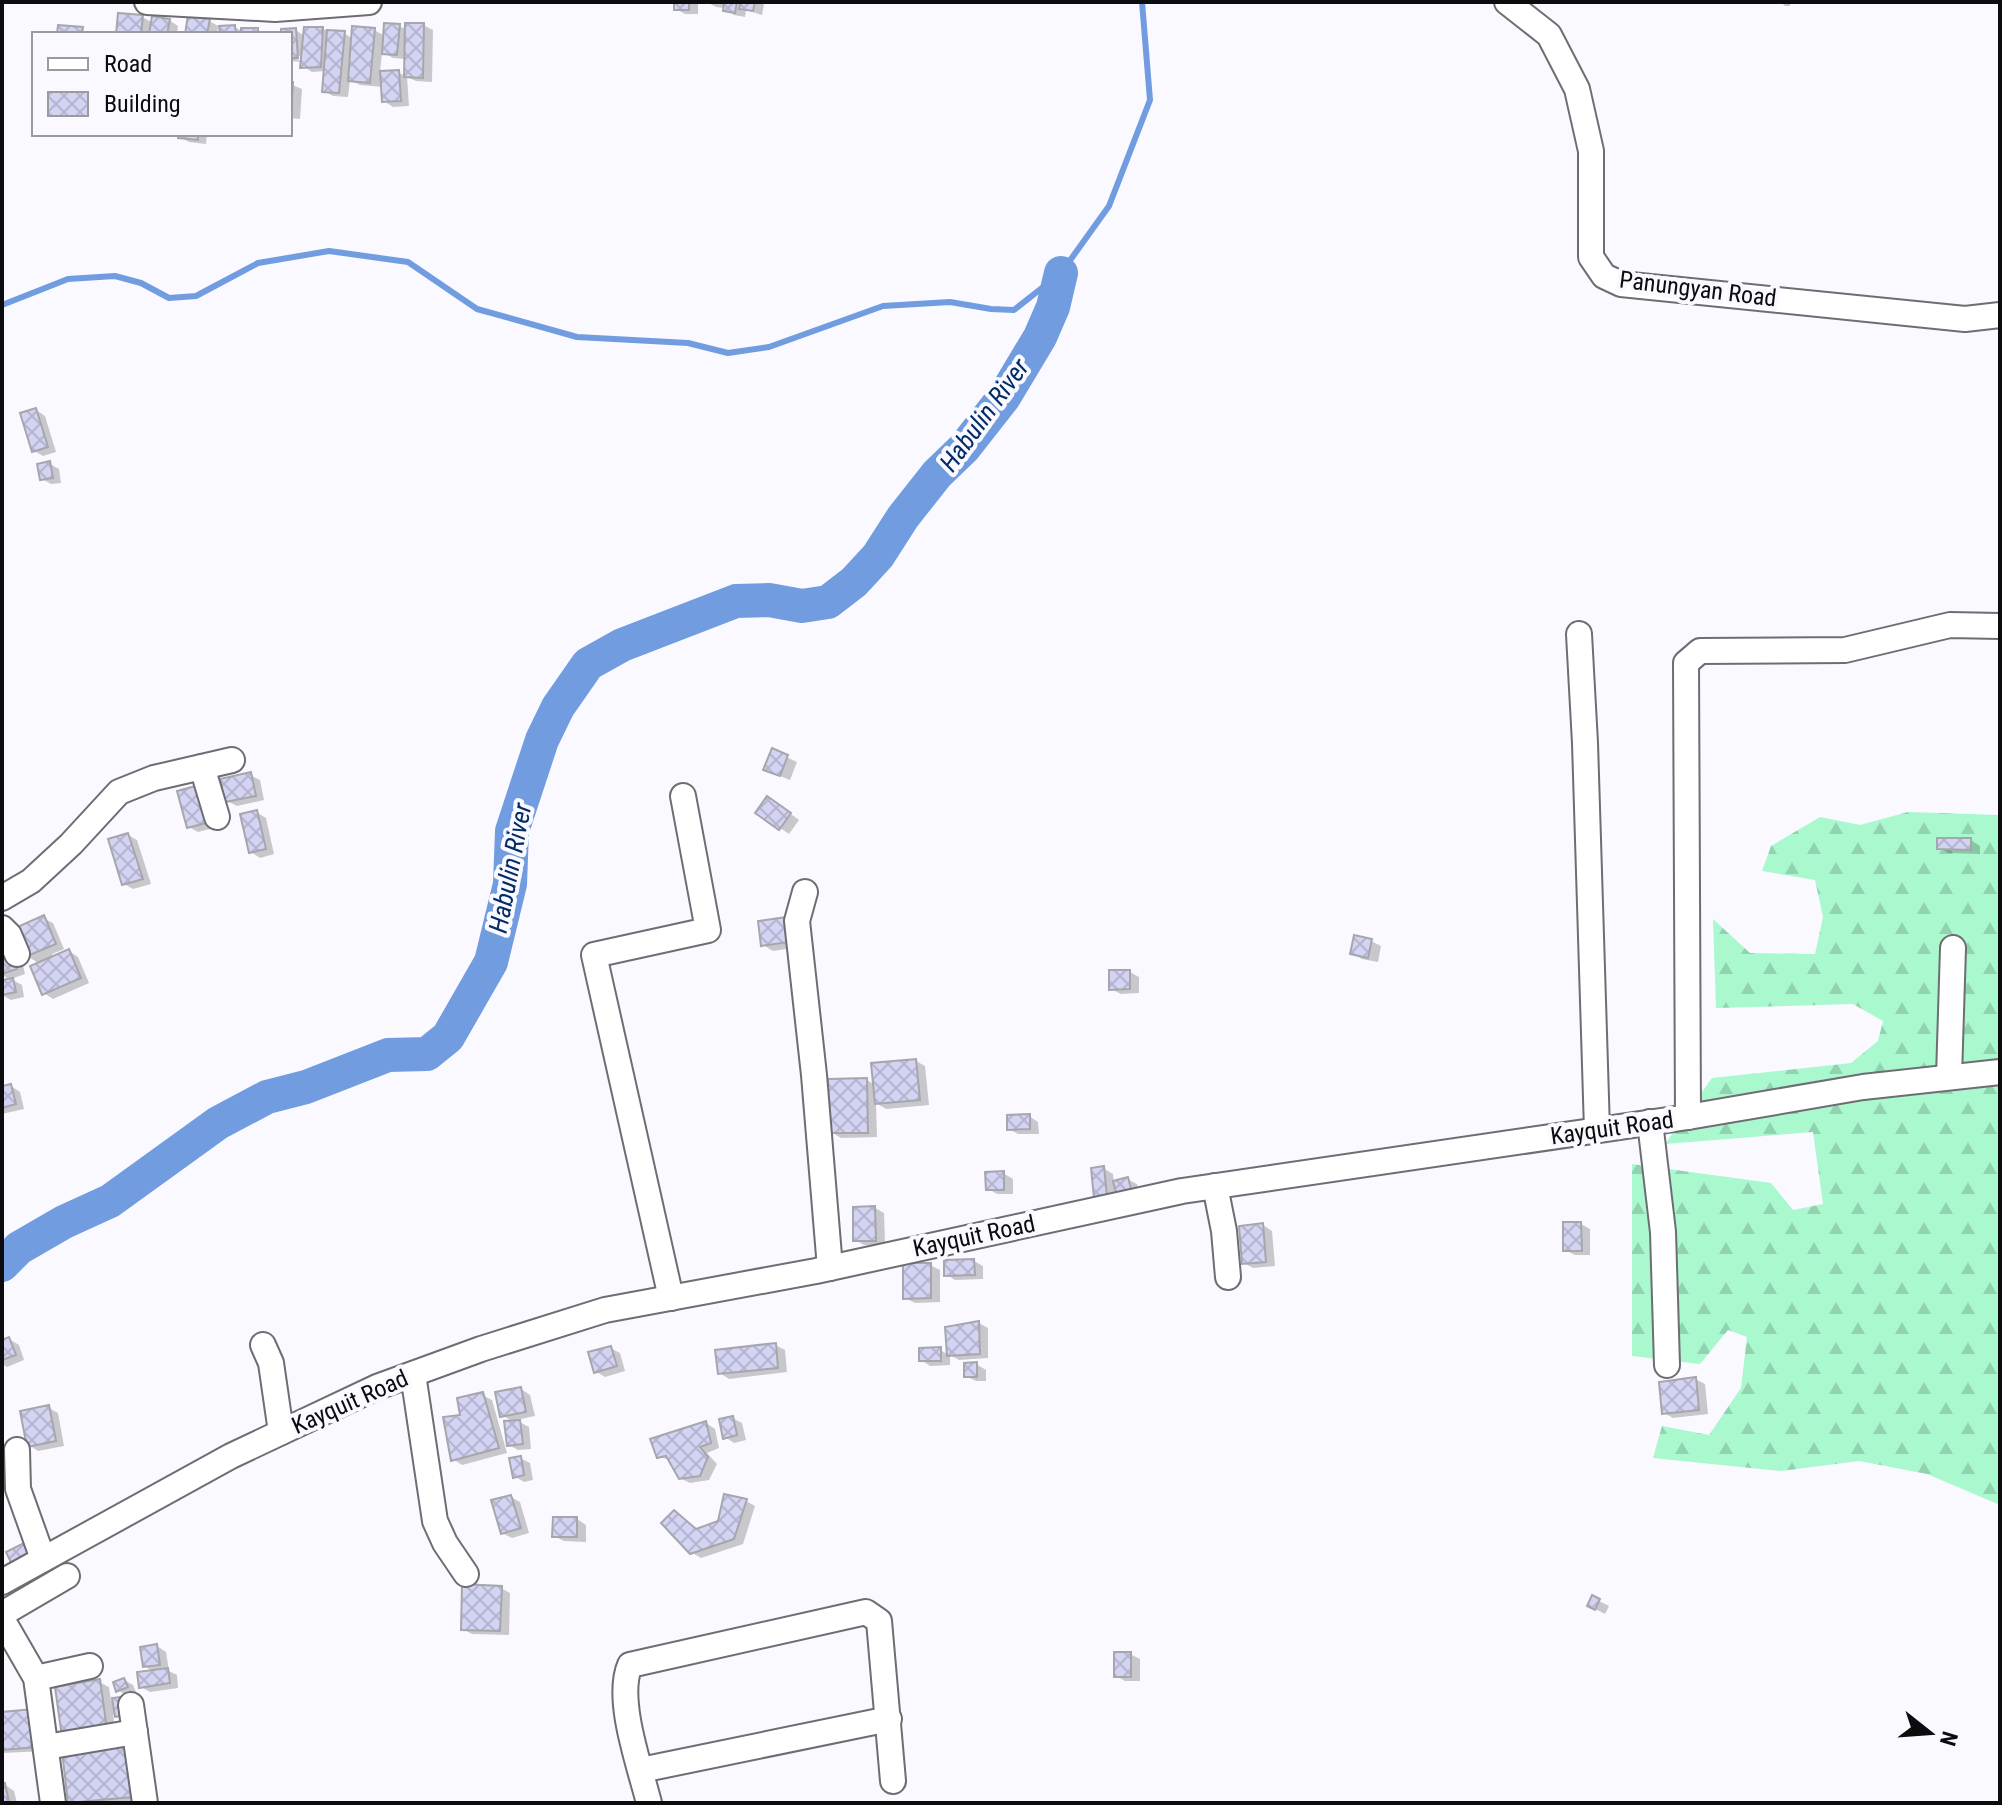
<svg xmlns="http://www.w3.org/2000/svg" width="2002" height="1805" font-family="'Roboto Condensed',sans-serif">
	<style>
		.forest { fill: url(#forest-firs) }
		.shadow { fill: #0003; fill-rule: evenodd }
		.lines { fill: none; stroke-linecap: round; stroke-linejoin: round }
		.stream { stroke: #719cdf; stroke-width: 6 }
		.river { stroke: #719cdf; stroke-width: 34 }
		.building { fill: url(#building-cross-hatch); stroke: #a6a6ac; stroke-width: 2 }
		.minor-casing { stroke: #6d6d73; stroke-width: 28 }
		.minor { stroke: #fff; stroke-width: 24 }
		.labels { text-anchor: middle; stroke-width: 8; stroke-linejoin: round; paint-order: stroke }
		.street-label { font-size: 24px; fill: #0c0c0e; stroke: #f9f9ff }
		.water-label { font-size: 26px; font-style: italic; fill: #032b66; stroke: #f9f9ff }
	</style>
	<defs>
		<pattern id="forest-firs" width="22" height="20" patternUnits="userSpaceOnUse" patternTransform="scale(2)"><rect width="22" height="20" fill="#aaf8ce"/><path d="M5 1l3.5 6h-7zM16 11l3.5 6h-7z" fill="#91d3b0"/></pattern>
		<pattern id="building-cross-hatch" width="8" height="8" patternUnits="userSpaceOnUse" patternTransform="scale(2)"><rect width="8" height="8" fill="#d3d3f3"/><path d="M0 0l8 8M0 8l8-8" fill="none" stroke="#b4b4cf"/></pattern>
	</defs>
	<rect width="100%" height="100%" fill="#f9f9ff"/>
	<polygon class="forest" points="1908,812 2000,815 2000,1505 1927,1474 1859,1461 1781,1471 1653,1458 1662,1426 1709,1435 1741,1388 1747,1337 1728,1330 1700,1364 1632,1356 1632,1164 1771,1183 1793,1210 1823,1204 1813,1132 1665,1144 1712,1078 1851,1063 1878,1041 1883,1021 1853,1004 1716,1008 1713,919 1750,953 1815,954 1823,917 1815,880 1762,871 1771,846 1820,817 1860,825"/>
	<g class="shadow">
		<polygon points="676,2 698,2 698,14 685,14 676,9"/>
		<polygon points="707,2 760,2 764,5 762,15 746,10 745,17 734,15 725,8 716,7"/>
		<polygon points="1781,2 1790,2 1790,6 1785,6"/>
		<polygon points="142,17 153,23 169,20 178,26 177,34 118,34"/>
		<polygon points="209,21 218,26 217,34 187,34"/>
		<path d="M423,25L433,30L432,82L416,81L407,77L409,106L393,107L384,101L383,87L360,85L350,80L348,97L333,96L324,91L325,71L312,72L303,66V58L290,51V34H283L295,30L305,36L322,29L344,33L353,39L374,30L385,36L399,26L407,30ZM382,52L393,58L406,59V77L398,72L380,73Z"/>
		<polygon points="235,27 243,32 257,30 265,34 222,34"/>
		<polygon points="290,55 302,62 290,61"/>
		<polygon points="290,84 302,89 300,119 290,118"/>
		<polygon points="180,134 207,134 206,144 189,142 180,137"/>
		<polygon points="36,410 45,416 56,452 43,456 34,451"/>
		<polygon points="50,464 59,469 61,483 51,484 42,479"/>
		<polygon points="773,751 797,762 790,780 775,774"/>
		<polygon points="250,775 260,780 264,800 237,806 227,801"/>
		<polygon points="212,791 222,826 198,832 189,827"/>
		<polygon points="777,804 799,820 789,834 780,828"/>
		<polygon points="256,812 266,818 274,854 260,858 251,852"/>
		<polygon points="128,835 137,840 151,884 133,889 124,884"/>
		<polygon points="1971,840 1980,846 1980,854 1948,853 1939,847"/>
		<polygon points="43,918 53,923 64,949 52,954 54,958 69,951 78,957 89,983 53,999 44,993 40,964 27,956"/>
		<polygon points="760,923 799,947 773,951 763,945"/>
		<polygon points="1371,941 1381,946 1378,962 1362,959 1352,953"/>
		<polygon points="2,943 19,948 25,974 11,979 22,985 24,997 11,1000 2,995 2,982 11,980 2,975"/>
		<polygon points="1130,972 1139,977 1139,993 1121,994 1111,989"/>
		<polygon points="916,1061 925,1066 929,1105 886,1109 876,1103 877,1137 841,1138 831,1132 867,1080 875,1085"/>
		<polygon points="11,1086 20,1092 24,1109 2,1114 2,1088"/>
		<polygon points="1029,1116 1038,1122 1039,1134 1018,1134 1009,1129"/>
		<polygon points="1103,1168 1113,1174 1114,1183 1127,1179 1137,1184 1139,1194 1127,1197 1114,1189 1116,1201 1105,1202"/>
		<polygon points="1003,1173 1013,1179 1013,1194 997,1194 987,1188"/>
		<polygon points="875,1208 884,1213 885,1245 864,1245 855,1240"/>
		<polygon points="1581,1224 1590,1229 1590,1255 1575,1255 1565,1250"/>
		<polygon points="1263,1225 1272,1231 1275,1266 1253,1268 1244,1263"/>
		<polygon points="974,1261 983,1266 983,1279 955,1280 946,1274"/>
		<polygon points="930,1265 940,1270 940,1302 915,1303 905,1298"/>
		<polygon points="979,1323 988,1328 988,1358 959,1360 950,1355 950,1365 930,1366 921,1360 940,1350 949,1355 947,1329"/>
		<polygon points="9,1339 19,1345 24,1360 7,1367 2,1364 2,1342"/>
		<polygon points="775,1345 785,1350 787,1372 729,1379 720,1373"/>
		<polygon points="610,1348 620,1353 625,1371 605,1377 595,1371"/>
		<polygon points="976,1364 986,1370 986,1381 976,1381 966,1376"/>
		<polygon points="1695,1379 1705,1384 1708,1414 1673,1418 1664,1413"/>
		<polygon points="521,1389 530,1395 535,1416 516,1420 529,1427 531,1449 518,1450 509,1445 514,1422 502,1415"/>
		<polygon points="482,1395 492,1400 507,1453 462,1465 453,1459 463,1417"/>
		<polygon points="49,1408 58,1413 64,1446 38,1451 29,1445"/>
		<polygon points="732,1418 742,1423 746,1440 734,1443 725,1437"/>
		<polygon points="706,1423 715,1429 719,1448 707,1453 717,1464 709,1480 690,1483 680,1478 671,1461 659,1456"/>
		<polygon points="520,1458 530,1463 533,1480 524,1482 514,1476"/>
		<polygon points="511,1497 520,1502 529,1533 512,1538 502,1533"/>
		<polygon points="746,1501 755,1506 743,1544 701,1558 691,1552 674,1513 698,1531 719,1523"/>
		<polygon points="577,1519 586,1525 586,1542 564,1541 554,1536"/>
		<polygon points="501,1588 510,1593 509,1635 472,1634 463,1629"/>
		<polygon points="1593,1598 1609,1606 1605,1614 1589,1606"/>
		<polygon points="157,1646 166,1652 169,1671 177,1675 178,1688 150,1692 141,1687 154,1672 144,1666"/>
		<polygon points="1130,1654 1140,1659 1140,1681 1125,1681 1116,1676"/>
		<polygon points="124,1680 133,1685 136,1692 127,1696 118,1690"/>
		<polygon points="99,1682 109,1687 111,1701 128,1698 126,1721 113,1714 116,1735 74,1741"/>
		<polygon points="2,1714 46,1751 2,1753"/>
		<polygon points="64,1753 141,1802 70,1803"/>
		<polygon points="5,1785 14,1791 17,1803 2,1803 2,1786"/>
	</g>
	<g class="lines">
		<polyline class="stream" points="2,305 68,279 115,276 141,283 169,298 196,296 258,263 329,251 408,262 477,309 577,337 688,343 728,353 769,347 883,306 950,302 991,309 1014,310 1061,273 1109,206 1150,100 1142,2"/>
		<polyline class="river" points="2,1265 19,1248 64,1222 110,1201 218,1123 267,1097 306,1087 388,1055 427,1054 448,1037 491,962 510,884 512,831 542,740 558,707 588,664 622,645 736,601 769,600 802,606 828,602 854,582 878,556 903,517 937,474 964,448 1004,397 1040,337 1053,307 1061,273"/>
	</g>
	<g class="building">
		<rect x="674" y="2" width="15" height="8"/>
		<polygon points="724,2 737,2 735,13 723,11"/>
		<polygon points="741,2 755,2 753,11 739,9"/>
		<polygon points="118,13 143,15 141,34 116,34"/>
		<polygon points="188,15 210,19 207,34 185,34"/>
		<polygon points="152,16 170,19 167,34 149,34"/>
		<polygon points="384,23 400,24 397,55 382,54"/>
		<polygon points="405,23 424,23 423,78 404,77"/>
		<polygon points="58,25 83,27 82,34 57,34"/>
		<polygon points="235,25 236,34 220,34 219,26"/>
		<polygon points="352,26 375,28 370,83 348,81"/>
		<polygon points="304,27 323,27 321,67 300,68"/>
		<rect x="241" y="28" width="17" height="6"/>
		<polygon points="296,28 298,58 290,58 290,34 281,34 281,29"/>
		<polygon points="327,30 345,31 339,93 322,92"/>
		<polygon points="399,70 401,101 382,102 380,71"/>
		<polygon points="290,82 293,82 291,115 290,115"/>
		<polygon points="178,134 198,134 198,140 178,138"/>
		<polygon points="36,408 48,447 32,452 20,413"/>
		<polygon points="50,461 53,478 40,480 37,464"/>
		<polygon points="772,748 788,755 780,776 763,770"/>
		<polygon points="251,772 256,796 225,802 220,779"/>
		<polygon points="203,784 214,821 187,828 177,791"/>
		<polygon points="767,796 791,813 779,830 755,813"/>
		<polygon points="257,810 266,849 249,853 240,814"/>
		<polygon points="128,833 143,879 122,885 108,839"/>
		<polygon points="1937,838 1971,838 1971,850 1937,849"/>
		<polygon points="44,915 56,944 25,957 13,929"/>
		<polygon points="787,917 790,942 761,946 758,921"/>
		<polygon points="1354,935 1372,939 1368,958 1350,954"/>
		<polygon points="69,949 81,978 42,995 30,966"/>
		<polygon points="11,953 17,969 2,974 2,956"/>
		<polygon points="1109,970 1130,970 1130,989 1109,990"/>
		<polygon points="13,978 16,992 2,995 2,980"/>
		<polygon points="916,1059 920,1100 875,1104 871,1063"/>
		<polygon points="867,1078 868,1133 829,1133 828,1079"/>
		<polygon points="11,1084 16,1104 2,1108 2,1086"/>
		<polygon points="1030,1114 1030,1129 1007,1130 1007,1115"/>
		<polygon points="1104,1166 1107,1197 1094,1198 1091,1168"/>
		<polygon points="1004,1171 1004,1190 986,1190 985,1172"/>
		<polygon points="1128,1177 1131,1189 1116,1193 1113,1181"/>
		<polygon points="875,1206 876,1241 853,1241 853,1207"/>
		<polygon points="1563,1222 1581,1222 1582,1251 1563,1251"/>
		<polygon points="1263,1223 1266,1262 1242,1264 1239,1226"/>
		<polygon points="974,1259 975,1275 944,1276 944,1260"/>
		<polygon points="903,1263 931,1263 931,1298 903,1299"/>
		<polygon points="979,1321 980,1354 947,1356 945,1327"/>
		<polygon points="9,1337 16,1355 2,1360 2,1340"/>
		<polygon points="776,1343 778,1368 718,1374 715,1350"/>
		<polygon points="611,1346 617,1366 594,1373 588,1352"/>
		<polygon points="941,1347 941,1361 919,1361 919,1348"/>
		<polygon points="977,1362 977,1377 964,1377 964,1363"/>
		<polygon points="1696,1377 1699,1410 1662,1414 1659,1382"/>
		<polygon points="521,1387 526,1412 500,1417 495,1392"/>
		<polygon points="483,1392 499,1448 451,1461 443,1417 460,1415 457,1398"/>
		<polygon points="49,1405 56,1441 27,1447 20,1411"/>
		<polygon points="733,1416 737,1435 723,1439 719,1419"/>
		<polygon points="520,1420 523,1444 507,1446 504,1421"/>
		<polygon points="706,1421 711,1443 700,1447 708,1457 700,1476 679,1479 666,1456 657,1458 650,1439"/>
		<polygon points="521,1456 524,1475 513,1478 509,1458"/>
		<polygon points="724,1494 747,1499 734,1539 690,1554 661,1523 674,1510 696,1529 718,1521"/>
		<polygon points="511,1495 521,1528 501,1534 491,1500"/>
		<polygon points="553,1517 577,1517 577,1537 552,1537"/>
		<polygon points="32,1539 39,1554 13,1567 6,1552"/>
		<polygon points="462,1584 502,1586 500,1631 461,1630"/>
		<polygon points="1592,1595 1600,1599 1595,1610 1587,1606"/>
		<polygon points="157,1644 160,1665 143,1667 140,1647"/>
		<rect x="1114" y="1652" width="17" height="25"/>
		<polygon points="168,1668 170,1683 139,1688 137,1672"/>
		<polygon points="124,1678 128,1687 116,1692 113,1682"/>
		<polygon points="100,1679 107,1730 62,1737 55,1687"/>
		<polygon points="128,1696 131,1715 115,1717 112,1698"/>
		<polygon points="33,1709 37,1747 2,1750 2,1712"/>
		<polygon points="127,1744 133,1797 68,1803 62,1751"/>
		<polygon points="5,1783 9,1803 2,1803 2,1784"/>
	</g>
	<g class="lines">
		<defs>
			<g id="minor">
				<polyline points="147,2 275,9 369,2"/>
				<polyline points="1507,2 1549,35 1577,89 1591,151 1591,257 1604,276 1621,284 1965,319 2000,315"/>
				<polyline points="1579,634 1585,743 1597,1130"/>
				<polyline points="202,767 217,817"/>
				<polyline points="805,892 797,921 814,1075 830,1268"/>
				<polyline points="2,898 31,881 71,844 119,792 154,778 232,760"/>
				<polyline points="2,928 9,935 17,954"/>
				<polyline points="1949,1077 1953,948"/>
				<polyline points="1688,1117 1686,663 1700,651 1845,650 1950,625 2000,626"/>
				<polyline points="1650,1122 1663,1232 1667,1365"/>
				<polyline points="1215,1186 1224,1231 1228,1277"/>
				<polyline points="671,1298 594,955 708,930 683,796"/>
				<polyline points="263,1345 271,1363 281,1432"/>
				<polyline points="413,1374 435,1521 445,1543 466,1574"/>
				<polyline points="17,1450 18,1489 43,1559"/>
				<polyline points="2,1582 231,1456 377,1387 481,1349 605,1310 816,1271 1182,1191 1688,1117 1863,1087 2000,1072"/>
				<polyline points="2,1614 67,1576"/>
				<polyline points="2,1619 36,1678 53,1803"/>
				<polyline points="36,1678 90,1666"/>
				<polyline points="131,1705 145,1803"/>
				<polyline points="46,1747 135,1732"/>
				<polyline points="641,1770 889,1719"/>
				<path d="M649,1803C640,1767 615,1699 630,1665L866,1612L879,1621L893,1781"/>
			</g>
		</defs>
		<use href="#minor" class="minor-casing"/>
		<use href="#minor" class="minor"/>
	</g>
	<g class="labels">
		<g class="street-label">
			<text transform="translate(1698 289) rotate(7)" y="8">Panungyan Road</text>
			<text transform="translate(1612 1128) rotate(-8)" y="8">Kayquit Road</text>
			<text transform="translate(974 1236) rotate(-12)" y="8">Kayquit Road</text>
			<text transform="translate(350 1402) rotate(-24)" y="8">Kayquit Road</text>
		</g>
		<g class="water-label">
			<text transform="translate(984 415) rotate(-54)" y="9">Habulin River</text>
			<text transform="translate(510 868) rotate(-79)" y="9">Habulin River</text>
		</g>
	</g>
	<rect width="2002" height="1805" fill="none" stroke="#0c0c0e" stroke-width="8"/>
	<rect x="32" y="32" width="260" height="104" fill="#f9f9ff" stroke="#9a9a9f" stroke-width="2"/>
	<rect x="48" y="58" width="40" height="12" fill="#ffffff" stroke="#9a9a9f" stroke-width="2"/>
	<text x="104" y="72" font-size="24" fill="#0c0c0e">Road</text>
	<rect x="48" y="92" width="40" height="24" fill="url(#building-cross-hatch)" stroke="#9a9a9f" stroke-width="2"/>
	<text x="104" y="112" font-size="24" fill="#0c0c0e">Building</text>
	<g transform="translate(1930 1733) rotate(107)" stroke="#f9f9ff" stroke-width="6" paint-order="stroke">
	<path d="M0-6L14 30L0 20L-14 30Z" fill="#0c0c0e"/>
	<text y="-12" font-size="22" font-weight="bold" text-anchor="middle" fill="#0c0c0e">N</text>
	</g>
</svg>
